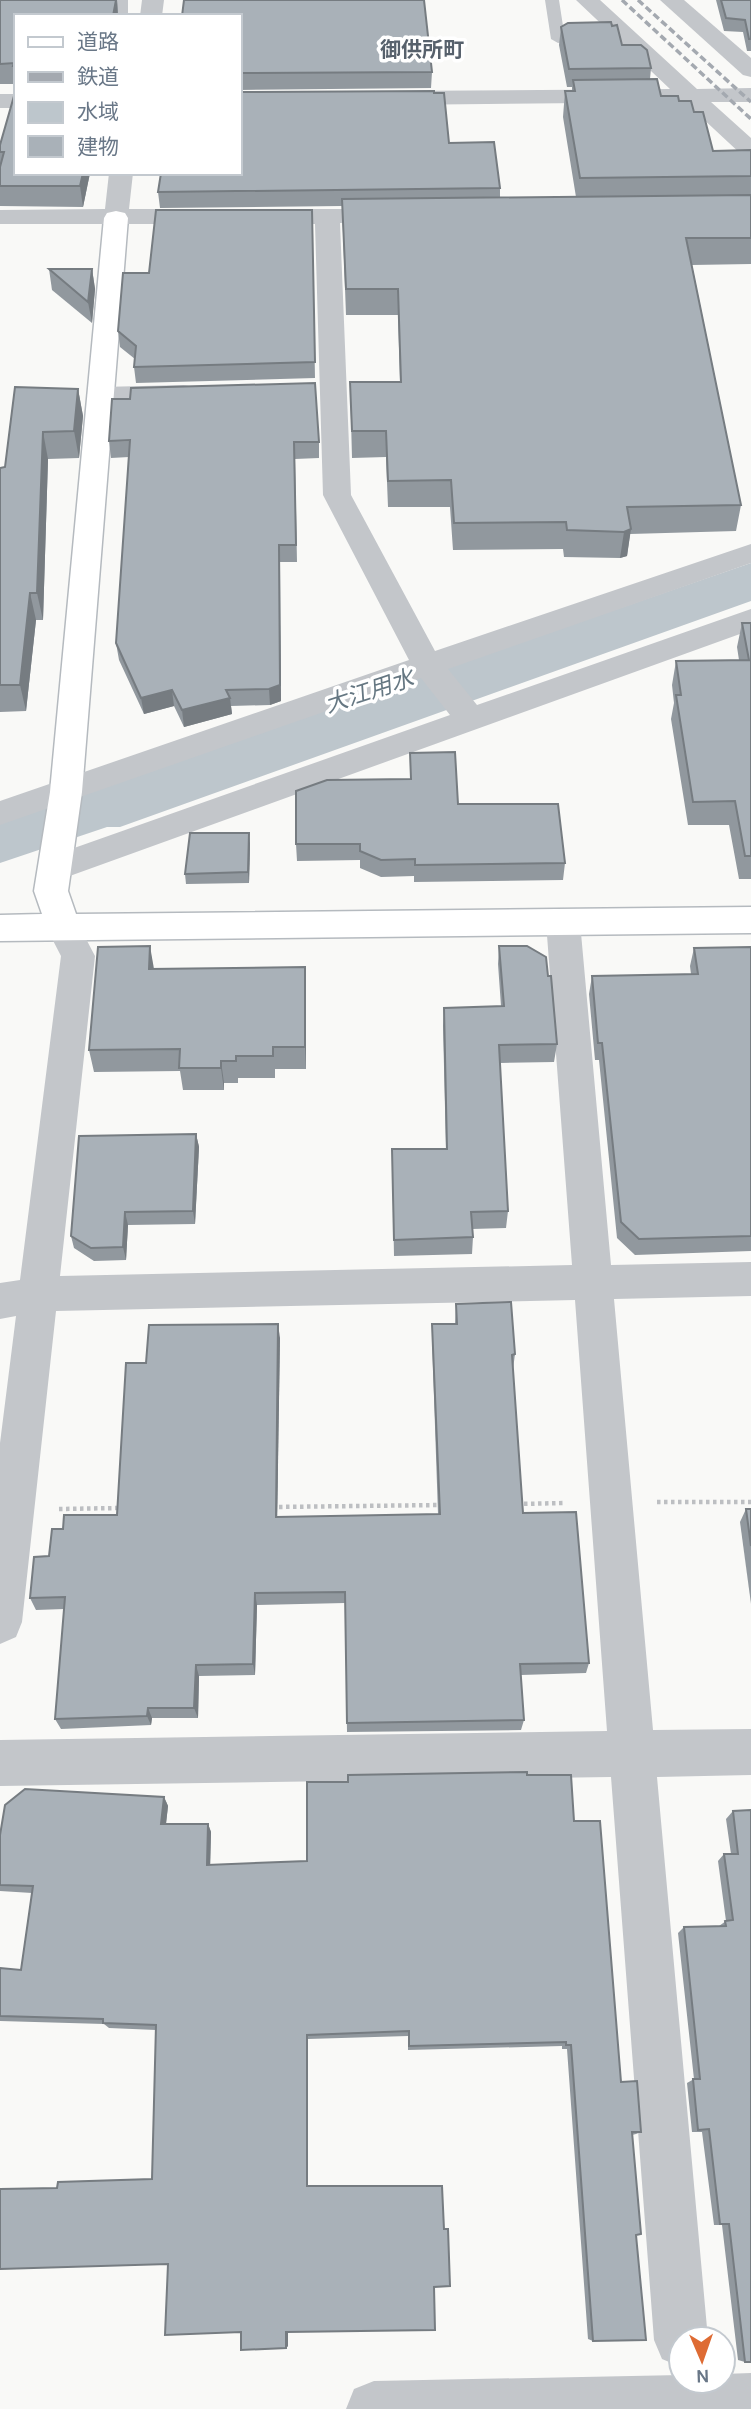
<svg xmlns="http://www.w3.org/2000/svg" width="751" height="2409" font-family="Karla,'Noto Sans JP',sans-serif">
	<style>
		.water { fill: #bdc6cc }
		.lines { fill: none; stroke-linecap: round; stroke-linejoin: round }
		.secondary-casing { stroke: #b5babf; stroke-width: 3 }
		.path { stroke: #bdbfc2; stroke-width: 4.5; stroke-dasharray: 3.5 3.5; stroke-linecap: butt }
		.lane { fill: #c3c6ca; fill-rule: evenodd }
		.street { fill: #c3c6ca; fill-rule: evenodd }
		.secondary { fill: #fff; fill-rule: evenodd }
		.rail { stroke: #a4a9b0; stroke-width: 3.5; stroke-dasharray: 7 3.5; stroke-linecap: butt }
		.wall { fill: #91989e }
		.shaded-wall { fill: #767c81 }
		.building { fill: #a9b1b8; stroke: #767c81; stroke-width: 2 }
		.labels { text-anchor: middle; stroke-width: 7; stroke-linejoin: round; paint-order: stroke }
		.far-quarter-label { font-size: 21px; font-weight: bold; fill: #57616c; stroke: #fff }
		.water-label { font-size: 23px; font-style: italic; fill: #657782; stroke: #fff }
	</style>
	<rect width="100%" height="100%" fill="#f9f9f7"/>
	<polygon class="water" points="751,563 751,601 120,827 107,827 0,863 0,821"/>
	<g class="lines">
		<defs>
			<polygon id="secondary" points="116,211 125,213 128,218 82,792 68,891 76,914 751,907 751,933 0,941 0,915 42,914 34,891 50,792 104,218 107,213"/>
		</defs>
		<use href="#secondary" class="secondary-casing"/>
		<g class="path">
			<polyline points="657,1502 751,1502"/>
			<polyline points="517,1504 565,1503"/>
			<polyline points="272,1507 442,1505"/>
			<polyline points="59,1509 120,1508"/>
		</g>
		<polygon class="lane" points="545,0 559,0 565,39 563,42 558,43 551,39"/>
		<g class="street">
			<rect x="106" y="0" width="22" height="16"/>
			<polygon points="142,0 164,0 162,16 140,16"/>
			<polygon points="576,0 600,0 697,89 751,88 751,102 711,102 751,138 751,158 743,156 685,102 392,105 384,103 381,98 384,93 392,91 670,89"/>
			<polygon points="660,0 684,0 751,58 751,77 743,75"/>
			<rect x="0" y="94" width="16" height="14"/>
			<polygon points="109,173 133,173 129,209 393,209 402,211 405,216 402,221 340,223 351,495 435,651 751,544 751,563 448,669 477,705 751,609 751,630 67,877 55,881 43,877 38,868 43,859 450,715 421,678 0,825 0,801 409,660 323,495 315,224 0,224 0,210 105,209"/>
			<polygon points="184,385 194,387 198,393 194,399 101,403 91,401 87,395 91,389 101,387"/>
			<polygon points="563,909 575,913 580,922 611,1265 751,1262 751,1296 614,1299 653,1730 751,1729 751,1775 657,1777 708,2339 681,2339 681,2367 662,2359 654,2340 611,1777 0,1786 0,1740 607,1731 575,1300 56,1311 22,1622 16,1637 0,1644 0,1443 16,1316 0,1319 0,1283 20,1280 61,956 46,927 51,918 63,914 75,918 95,956 60,1276 572,1265 546,922 551,913"/>
			<polygon points="751,2373 751,2409 346,2409 354,2389 374,2381 681,2375 681,2381 723,2381 723,2374"/>
		</g>
		<use href="#secondary" class="secondary"/>
		<g class="rail">
			<polyline points="622,0 751,119"/>
			<polyline points="638,0 751,102"/>
		</g>
	</g>
	<g class="wall">
		<polygon points="0,0 117,0 118,16 16,16 16,84 0,84"/>
		<polygon points="716,0 751,0 751,51 747,51 743,32 724,31"/>
		<polygon points="240,16 432,72 431,88 240,90"/>
		<polygon points="612,26 622,45 651,68 650,79 661,96 679,101 694,112 713,151 751,150 751,264 692,265 741,505 736,531 630,534 627,556 620,558 564,557 563,549 453,550 450,507 388,507 386,457 352,458 350,382 400,382 398,315 346,315 342,206 160,208 158,192 449,143 500,188 500,198 576,197 563,117 565,91 572,91 572,87 567,87 559,45 561,27"/>
		<polygon points="0,145 90,173 83,207 0,206"/>
		<polygon points="312,210 315,378 136,383 134,367 135,359 120,347 118,331 149,273"/>
		<polygon points="49,269 92,269 95,289 92,323 52,290"/>
		<polygon points="78,389 83,416 79,458 48,459 43,620 36,620 26,711 0,712 0,468 5,467"/>
		<polygon points="109,441 319,442 319,458 295,459 297,562 280,562 281,701 270,705 231,706 232,714 184,727 174,706 144,714 119,660 116,643 129,457 111,458"/>
		<polygon points="742,623 751,623 751,879 739,879 729,825 688,825 671,719 674,703 672,685 676,661 739,660 737,647"/>
		<polygon points="410,753 458,804 565,863 563,880 414,882 414,876 381,877 360,868 360,860 297,861 296,844 410,779"/>
		<polygon points="250,843 249,883 186,884 185,874"/>
		<polygon points="499,946 557,1044 554,1062 500,1063 508,1211 506,1228 472,1229 473,1237 472,1254 394,1256 392,1149 446,1149 443,1026 444,1008 501,1006 498,964"/>
		<polygon points="751,947 751,1251 635,1255 617,1238 599,1060 595,1060 589,994 592,976 691,974 690,966 694,948"/>
		<polygon points="154,969 306,990 306,1069 275,1069 275,1078 238,1078 238,1083 224,1083 224,1090 183,1090 180,1071 94,1072 89,1050"/>
		<polygon points="196,1134 199,1147 195,1224 128,1225 126,1260 94,1261 74,1248 71,1236"/>
		<polygon points="456,1304 515,1354 513,1369 523,1513 589,1663 586,1673 521,1675 524,1720 521,1730 347,1732 345,1603 257,1605 255,1675 199,1676 198,1718 152,1718 151,1725 61,1729 55,1719 64,1609 36,1610 30,1598 63,1529 117,1515 146,1363 280,1338 277,1517 438,1514 432,1339 432,1324 455,1324"/>
		<polygon points="746,1509 751,1509 751,1604 740,1522"/>
		<polygon points="527,1775 574,1821 621,2082 641,2132 636,2134 632,2135 636,2235 593,2341 588,2339 567,2049 562,2049 562,2046 408,2050 408,2036 308,2039 308,2186 434,2287 288,2332 288,2346 286,2348 241,2332 168,2264 57,2188 152,2179 156,2030 109,2028 104,2024 0,2021 0,1968 21,1970 32,1893 0,1891 0,1835 164,1797 168,1806 166,1824 208,1824 211,1832 210,1865 307,1861 348,1782"/>
		<polygon points="751,1810 745,2362 738,2360 722,2225 714,2225 702,2132 692,2132 687,2083 694,2079 678,1933 684,1927 719,1926 726,1921 718,1861 724,1854 731,1854 726,1819 733,1811"/>
	</g>
	<g class="shaded-wall">
		<polygon points="117,0 118,16 113,16"/>
		<polygon points="83,173 90,173 83,207 80,186"/>
		<polygon points="92,269 95,289 92,323 88,302"/>
		<polygon points="78,389 83,416 79,458 74,431"/>
		<polygon points="43,432 48,459 43,620 37,593"/>
		<polygon points="631,529 627,556 620,558 624,532"/>
		<polygon points="279,545 281,701 270,705 269,689"/>
		<polygon points="30,593 36,620 26,711 20,685"/>
		<polygon points="172,690 174,706 144,714 141,698"/>
		<polygon points="230,698 232,714 184,727 182,710"/>
		<polygon points="249,833 250,843 249,883 248,872"/>
		<polygon points="150,946 154,969 149,969"/>
		<polygon points="305,967 306,990 306,1069 305,1047"/>
		<polygon points="221,1061 224,1083 224,1090 221,1068"/>
		<polygon points="196,1134 199,1147 195,1224 193,1211"/>
		<polygon points="125,1212 128,1225 126,1260 123,1247"/>
		<polygon points="278,1324 280,1338 277,1529 276,1517"/>
		<polygon points="255,1593 257,1605 255,1675 253,1664"/>
		<polygon points="196,1665 199,1676 198,1718 194,1708"/>
		<polygon points="148,1708 152,1718 151,1725 147,1716"/>
		<polygon points="164,1797 168,1806 165,1832 161,1824"/>
		<polygon points="208,1824 211,1832 210,1872 207,1865"/>
		<polygon points="307,2035 308,2039 308,2188 307,2186"/>
		<polygon points="288,2331 288,2346 286,2348 286,2332"/>
	</g>
	<g class="building">
		<polygon points="0,0 116,0 113,16 16,16 16,66 13,66 14,63 0,64"/>
		<polygon points="184,0 424,0 432,72 240,73 240,16 182,16"/>
		<polygon points="721,0 751,0 751,39 749,39 745,20 726,18"/>
		<polygon points="611,22 612,26 617,25 622,45 641,45 647,50 651,68 569,69 561,27 568,23"/>
		<polygon points="657,79 661,96 678,96 679,101 691,101 694,112 703,112 713,151 751,150 751,176 580,178 565,91 575,91 573,80"/>
		<polygon points="16,89 16,173 83,173 80,186 0,186 0,167 4,152 0,152 0,145"/>
		<polygon points="434,91 434,93 444,93 449,143 494,142 500,188 158,192 161,173 240,173 240,92"/>
		<polygon points="751,195 751,238 686,238 741,505 627,507 631,529 624,532 567,530 566,522 454,523 451,480 388,481 386,431 352,431 350,382 401,382 398,289 346,289 342,199"/>
		<polygon points="156,210 312,210 315,362 134,367 136,346 118,331 123,273 149,273"/>
		<polygon points="49,269 92,269 88,302"/>
		<polygon points="315,383 319,442 294,442 296,545 279,545 280,685 269,689 226,690 230,698 182,710 172,690 141,698 116,643 130,440 109,441 112,399 130,399 131,388"/>
		<polygon points="15,387 78,389 74,431 43,432 37,593 30,593 20,685 0,685 0,468 5,467"/>
		<polygon points="742,623 751,623 751,856 745,856 735,801 693,802 676,695 681,695 676,661 749,660"/>
		<polygon points="455,752 458,804 558,804 565,863 415,865 415,859 381,860 360,851 360,844 296,844 296,791 327,780 411,779 410,753"/>
		<polygon points="190,833 249,833 248,872 185,874"/>
		<polygon points="150,946 149,969 305,967 305,1047 273,1047 273,1056 236,1056 236,1061 221,1061 221,1068 179,1068 180,1049 89,1050 98,947"/>
		<polygon points="499,946 527,946 546,957 548,976 551,976 557,1044 499,1045 508,1211 471,1212 473,1237 394,1240 392,1149 447,1149 444,1008 504,1006"/>
		<polygon points="751,947 751,1236 639,1239 621,1222 602,1043 598,1043 592,976 698,974 694,948"/>
		<polygon points="196,1134 193,1211 125,1212 123,1247 91,1248 71,1236 79,1136"/>
		<polygon points="511,1302 515,1354 512,1355 523,1513 576,1512 589,1663 520,1664 524,1720 347,1723 345,1592 255,1593 253,1664 196,1665 194,1708 148,1708 147,1716 55,1719 65,1597 30,1598 34,1557 49,1556 52,1529 63,1529 64,1515 117,1515 126,1363 146,1363 149,1325 278,1324 276,1517 440,1514 432,1324 457,1324 456,1304"/>
		<polygon points="746,1509 751,1509 751,1546"/>
		<polygon points="527,1772 527,1775 571,1775 574,1821 600,1821 621,2082 637,2081 641,2132 632,2132 641,2234 636,2235 646,2340 593,2341 571,2045 566,2045 566,2042 409,2046 409,2031 307,2035 307,2186 442,2186 444,2229 448,2229 450,2286 434,2287 435,2330 286,2332 286,2348 241,2350 241,2332 165,2335 168,2264 0,2269 0,2189 57,2188 58,2182 152,2179 156,2025 103,2023 103,2019 0,2016 0,1968 21,1970 33,1886 0,1885 0,1835 5,1805 25,1789 164,1797 161,1824 208,1824 207,1865 307,1861 307,1782 348,1782 348,1775"/>
		<polygon points="751,1810 751,2362 745,2362 729,2224 720,2224 709,2129 698,2130 693,2079 700,2079 684,1927 726,1926 725,1921 733,1920 724,1854 738,1854 733,1811"/>
	</g>
	<g class="labels">
		<g class="far-quarter-label">
			<text x="422" y="57">御供所町</text>
		</g>
		<g class="water-label">
			<text transform="translate(369 691) rotate(-18)" y="8">大江用水</text>
		</g>
	</g>
	<rect x="14" y="14" width="228" height="161" fill="#ffffff" stroke="#c3c9cf" stroke-width="2"/>
	<rect x="28" y="37" width="35" height="10" fill="#ffffff" stroke="#c3c9cf" stroke-width="2"/>
	<text x="77" y="49" font-size="21" fill="#697787">道路</text>
	<rect x="28" y="72" width="35" height="10" fill="#a4a9b0" stroke="#c3c9cf" stroke-width="2"/>
	<text x="77" y="84" font-size="21" fill="#697787">鉄道</text>
	<rect x="28" y="102" width="35" height="21" fill="#bdc6cc" stroke="#c3c9cf" stroke-width="2"/>
	<text x="77" y="119" font-size="21" fill="#697787">水域</text>
	<rect x="28" y="136" width="35" height="21" fill="#a9b1b8" stroke="#c3c9cf" stroke-width="2"/>
	<text x="77" y="154" font-size="21" fill="#697787">建物</text>
	<g transform="translate(702 2360) rotate(178)"><circle r="33" fill="#ffffff" stroke="#c3c9cf" stroke-width="2"/>
	<path d="M0-5L12 26L0 18L-12 26Z" fill="#de6b33"/>
	<text y="-10" font-size="19" font-weight="bold" text-anchor="middle" fill="#697787">N</text>
	</g>
</svg>
